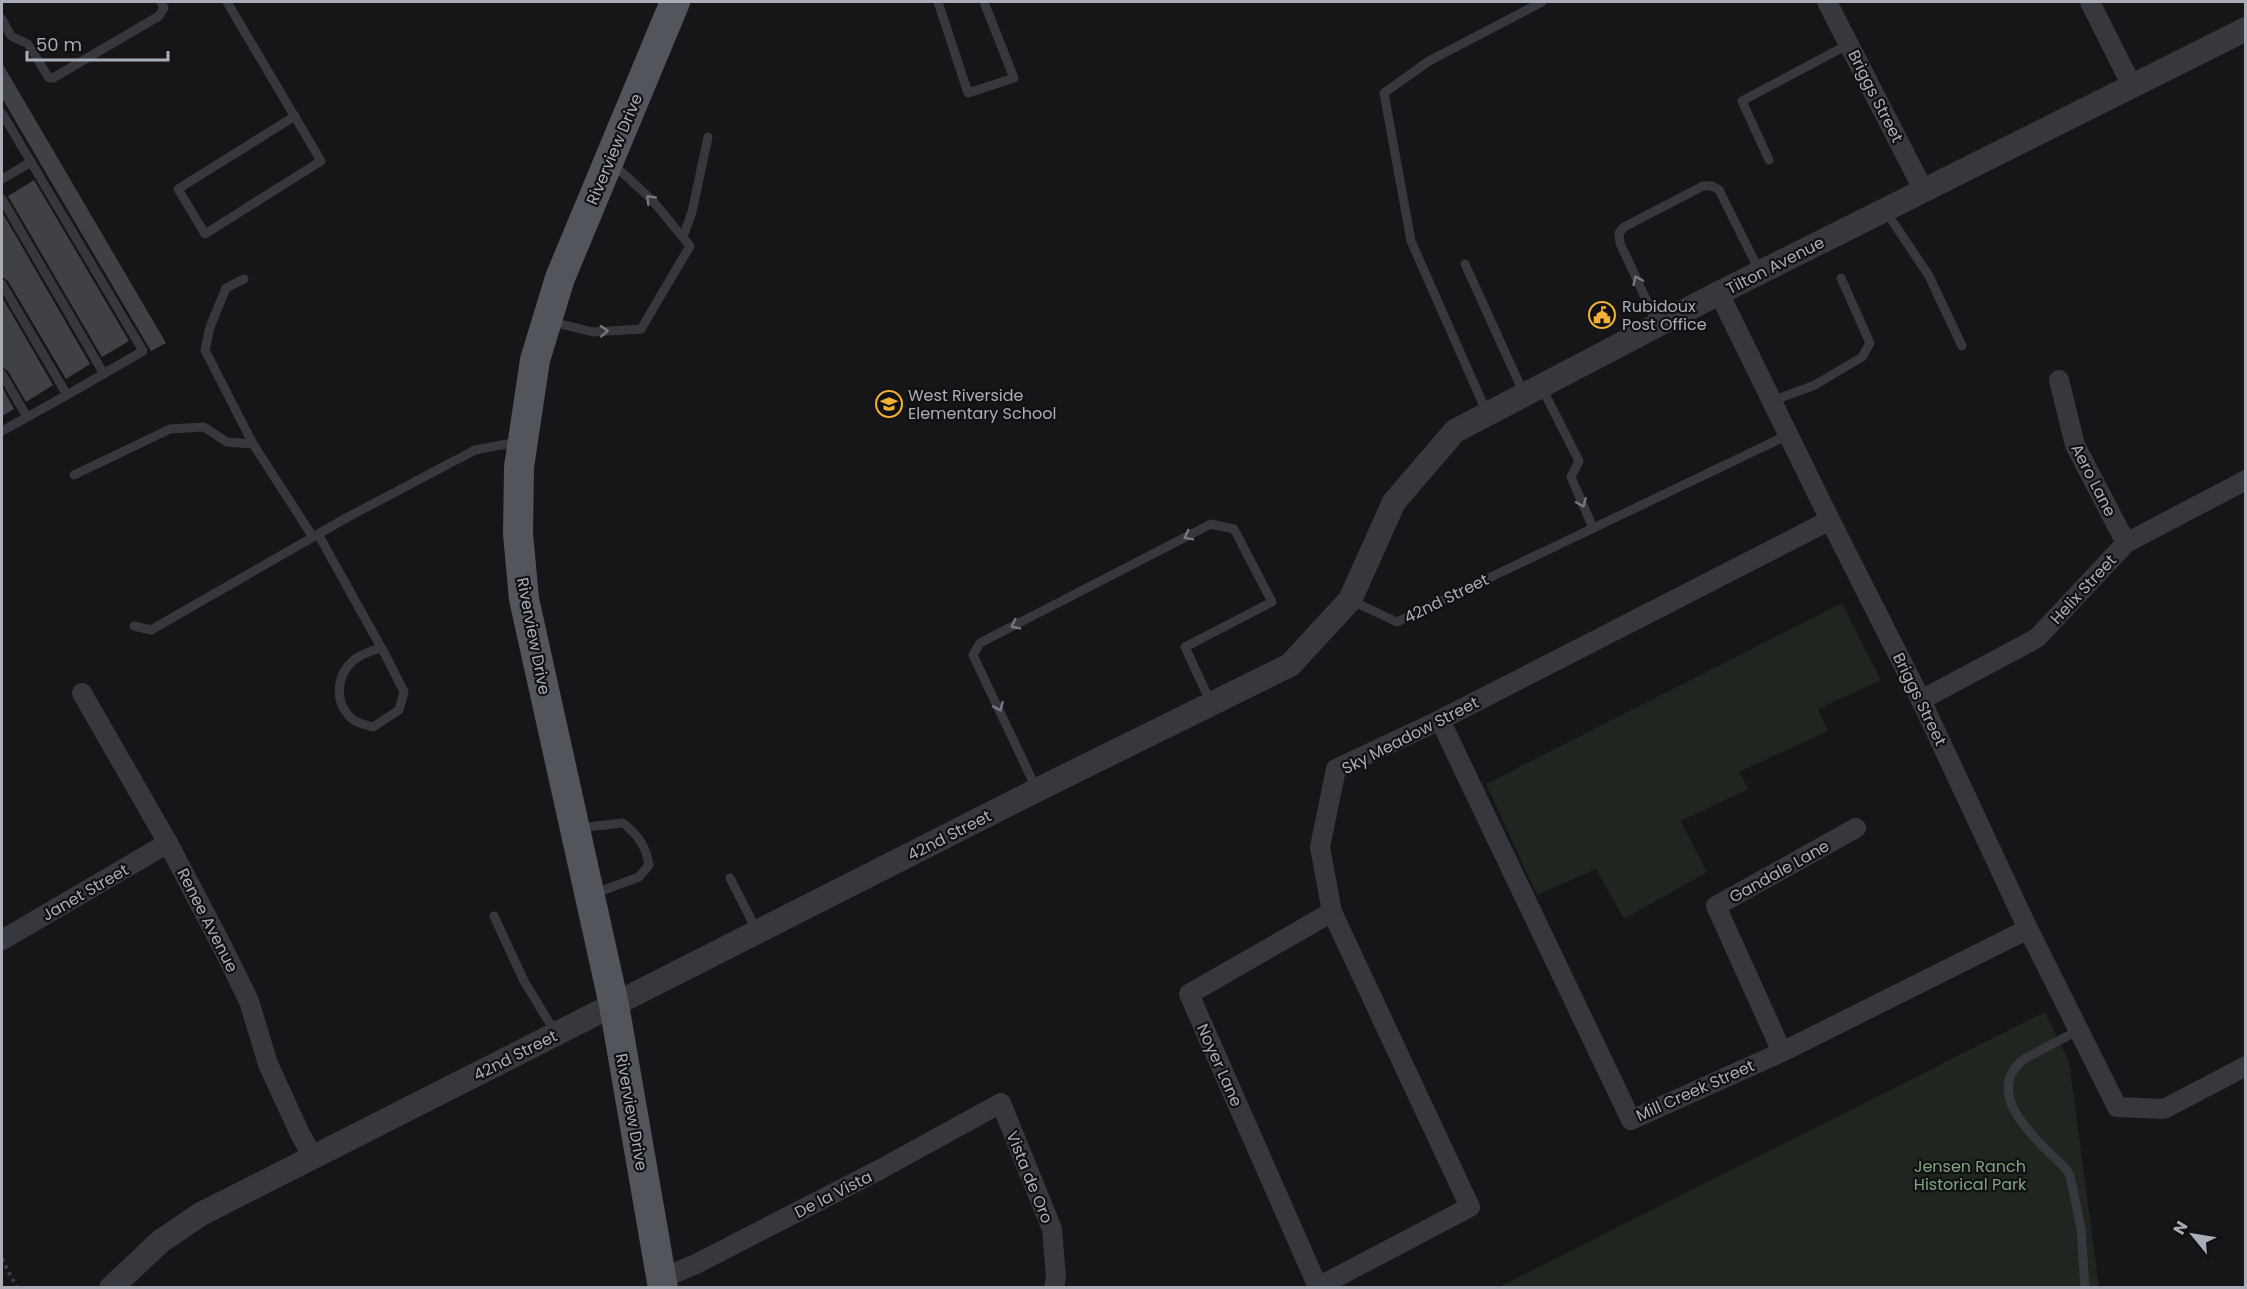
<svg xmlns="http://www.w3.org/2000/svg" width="2247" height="1289" font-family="Poppins,sans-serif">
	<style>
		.green { fill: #1e261f }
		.building { fill: #404145 }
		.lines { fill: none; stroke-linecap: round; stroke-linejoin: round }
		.path { stroke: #3d3f44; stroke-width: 4; stroke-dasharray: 3 4.5; stroke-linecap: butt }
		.service { stroke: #37383d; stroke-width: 9 }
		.minor { stroke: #37383d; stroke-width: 20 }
		.tertiary { stroke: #37383d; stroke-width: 24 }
		.primary { stroke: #53555c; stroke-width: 30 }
		.oneway { stroke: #757881 }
		.labels { text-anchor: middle; stroke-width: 4.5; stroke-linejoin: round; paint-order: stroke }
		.street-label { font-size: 16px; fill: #a8adb8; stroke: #111113 }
		.poi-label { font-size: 16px; fill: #a8adb8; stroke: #111113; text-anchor: start }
		.park-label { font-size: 16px; fill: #7fa381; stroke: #111113 }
	</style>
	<rect width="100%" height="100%" fill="#161618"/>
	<g class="green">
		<polygon points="1842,603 1881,680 1818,709 1828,731 1739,772 1749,789 1681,821 1707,872 1624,919 1596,869 1537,895 1486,784"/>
		<polygon points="2045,1012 2069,1061 2099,1287 1497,1288"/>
	</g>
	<g class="building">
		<polygon points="2,63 166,343 151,351 46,173 2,98"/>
		<polygon points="34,180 129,341 102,357 8,196"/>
		<polygon points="2,212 90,364 66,379 8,281 2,277"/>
		<polygon points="2,297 53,385 26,402 8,371 2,367"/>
		<polygon points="2,387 14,409 2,416"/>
	</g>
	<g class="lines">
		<polyline class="path" points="2,1259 17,1288"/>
		<g class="service">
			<polyline points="227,2 321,161 205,234 178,189 295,116"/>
			<polyline points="938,2 968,93 1014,78 984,2"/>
			<polyline points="2,19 11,36 28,44 49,78 53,78 159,16 164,8 161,2"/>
			<polyline points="2,113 143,351 67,395"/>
			<polyline points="1769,160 1742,101 1849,44"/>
			<polyline points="2,179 31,162"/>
			<polyline points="2,199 104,374"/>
			<polyline points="1885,210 1929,276 1962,346"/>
			<polyline points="683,237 692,212 708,137"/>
			<polyline points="1465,264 1524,394"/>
			<polyline points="244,279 226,288 210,327 205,350 253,444"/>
			<polyline points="2,284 67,395 2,431"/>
			<polyline points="552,322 593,332 641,329 690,246 652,200 612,163"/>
			<polyline points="1658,325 1620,243 1619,233 1624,227 1703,186 1712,186 1719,190 1760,272"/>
			<polyline points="2,374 27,417"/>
			<polyline points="1542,388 1579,461 1571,477 1593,528"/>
			<polyline points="1772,401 1815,385 1862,357 1870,343 1841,278"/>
			<polyline points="1487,413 1411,241 1384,93 1429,61 1542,2"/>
			<polyline points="74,475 170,429 204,427 227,442 253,444 313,537"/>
			<path d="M318,534L387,658L404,692L399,710L373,727C366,725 356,723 351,718C334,702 336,675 354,660C361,654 372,651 380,648"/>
			<polyline points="1350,600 1397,622 1788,435"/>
			<polyline points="134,626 151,630 348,517 475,450 517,442"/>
			<polyline points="1037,790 973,655 980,643 1211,524 1234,529 1272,602 1185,647 1211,703"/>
			<path d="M579,828L623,823C638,835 646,846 649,865L639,877L593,894"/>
			<polyline points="730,878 757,931"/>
			<polyline points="494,916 524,981 555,1032"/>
			<path d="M2079,1030L2024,1059C1979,1095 2041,1143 2066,1169L2070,1176L2081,1228L2085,1288"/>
		</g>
		<g class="minor">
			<polyline points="1827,2 1924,191"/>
			<polyline points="2090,2 2132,86"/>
			<polyline points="1719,293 1830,520 1921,700 2028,929 2117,1107 2164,1109 2246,1066"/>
			<polyline points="2059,380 2075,445 2126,543"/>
			<polyline points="82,693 168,843 223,948 249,1001 268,1064 301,1136 313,1156"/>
			<polyline points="1921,700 2037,638 2126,543 2246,480"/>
			<polyline points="1440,720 1631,1120 1782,1052 2028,929"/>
			<polyline points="2,940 168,843"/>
			<polyline points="1782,1052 1716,906 1856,828"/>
			<polyline points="661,1279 696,1264 879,1170 1001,1103 1052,1229 1056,1277 1054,1288"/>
			<polyline points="1318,1287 1189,994 1332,912"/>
			<polyline points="1316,1288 1470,1207 1332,912 1320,847 1336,769 1440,720 1830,520"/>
		</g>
		<polyline class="tertiary" points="111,1288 161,1241 201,1214 1037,790 1290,665 1350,600 1394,502 1455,431 1719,293 2246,29"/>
		<polyline class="primary" points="663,1288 614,1005 524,599 518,534 519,467 535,360 560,278 675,2"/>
	</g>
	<defs><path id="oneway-chevron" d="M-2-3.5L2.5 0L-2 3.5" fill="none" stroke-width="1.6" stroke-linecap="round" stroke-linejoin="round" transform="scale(1.5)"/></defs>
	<g class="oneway">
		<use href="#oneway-chevron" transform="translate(650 199) rotate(-134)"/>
		<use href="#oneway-chevron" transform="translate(1637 280) rotate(-115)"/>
		<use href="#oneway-chevron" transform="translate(604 331) rotate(-3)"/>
		<use href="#oneway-chevron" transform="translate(1582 503) rotate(67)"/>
		<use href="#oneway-chevron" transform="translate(1188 536) rotate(153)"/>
		<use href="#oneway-chevron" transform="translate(1015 625) rotate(153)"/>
		<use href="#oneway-chevron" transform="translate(999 707) rotate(66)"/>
	</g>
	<defs>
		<symbol id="civic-ring" viewBox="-11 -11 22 22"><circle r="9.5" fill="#111113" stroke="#f2b134" stroke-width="1.5"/><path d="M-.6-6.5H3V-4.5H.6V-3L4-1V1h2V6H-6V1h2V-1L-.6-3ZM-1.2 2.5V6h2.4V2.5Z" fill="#f2b134"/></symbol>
		<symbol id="school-ring" viewBox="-11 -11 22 22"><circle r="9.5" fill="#111113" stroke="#f2b134" stroke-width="1.5"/><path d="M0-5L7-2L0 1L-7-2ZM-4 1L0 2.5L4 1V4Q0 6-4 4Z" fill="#f2b134"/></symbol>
	</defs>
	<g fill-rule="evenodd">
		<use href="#civic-ring" x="1587" y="300" width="30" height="30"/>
		<use href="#school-ring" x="874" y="389" width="30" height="30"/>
	</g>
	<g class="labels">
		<g class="street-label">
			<text transform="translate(1876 96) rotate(63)" y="6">Briggs Street</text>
			<text transform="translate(614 149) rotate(-67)" y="6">Riverview Drive</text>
			<text transform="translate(1775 265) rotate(-27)" y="6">Tilton Avenue</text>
			<text transform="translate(2094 480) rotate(63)" y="6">Aero Lane</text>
			<text transform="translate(2083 589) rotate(-47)" y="6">Helix Street</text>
			<text transform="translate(1446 598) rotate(-26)" y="6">42nd Street</text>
			<text transform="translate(534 636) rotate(79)" y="6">Riverview Drive</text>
			<text transform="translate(1920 699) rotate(64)" y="6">Briggs Street</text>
			<text transform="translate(1410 735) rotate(-27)" y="6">Sky Meadow Street</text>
			<text transform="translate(949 835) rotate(-27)" y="6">42nd Street</text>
			<text transform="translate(1779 871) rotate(-29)" y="6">Gandale Lane</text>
			<text transform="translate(85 892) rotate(-30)" y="6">Janet Street</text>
			<text transform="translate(208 920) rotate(63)" y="6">Renee Avenue</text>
			<text transform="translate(515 1055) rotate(-27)" y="6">42nd Street</text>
			<text transform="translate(1220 1065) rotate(66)" y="6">Noyer Lane</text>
			<text transform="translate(1695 1090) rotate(-24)" y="6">Mill Creek Street</text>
			<text transform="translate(632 1112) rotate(80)" y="6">Riverview Drive</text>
			<text transform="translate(1030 1177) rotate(68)" y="6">Vista de Oro</text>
			<text transform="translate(833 1194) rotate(-27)" y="6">De la Vista</text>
		</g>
		<g class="poi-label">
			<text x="1622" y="312">Rubidoux<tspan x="1622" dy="18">Post Office</tspan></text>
			<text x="908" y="401">West Riverside<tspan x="908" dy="18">Elementary School</tspan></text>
		</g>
		<g class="park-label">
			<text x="1970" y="1172">Jensen Ranch<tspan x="1970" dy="18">Historical Park</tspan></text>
		</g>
	</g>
	<rect width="2247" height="1289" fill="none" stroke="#a8adb8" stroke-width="6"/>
	<g transform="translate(2193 1235) rotate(300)" stroke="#111113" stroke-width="4.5" paint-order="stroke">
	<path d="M0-4.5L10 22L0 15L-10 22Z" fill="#a8adb8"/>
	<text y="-9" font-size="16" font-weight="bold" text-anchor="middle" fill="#a8adb8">N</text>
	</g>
	<path d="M27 51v9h141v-9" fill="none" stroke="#a8adb8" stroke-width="3"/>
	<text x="36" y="51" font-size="18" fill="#a8adb8" stroke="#111113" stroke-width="4.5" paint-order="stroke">50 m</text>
</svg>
